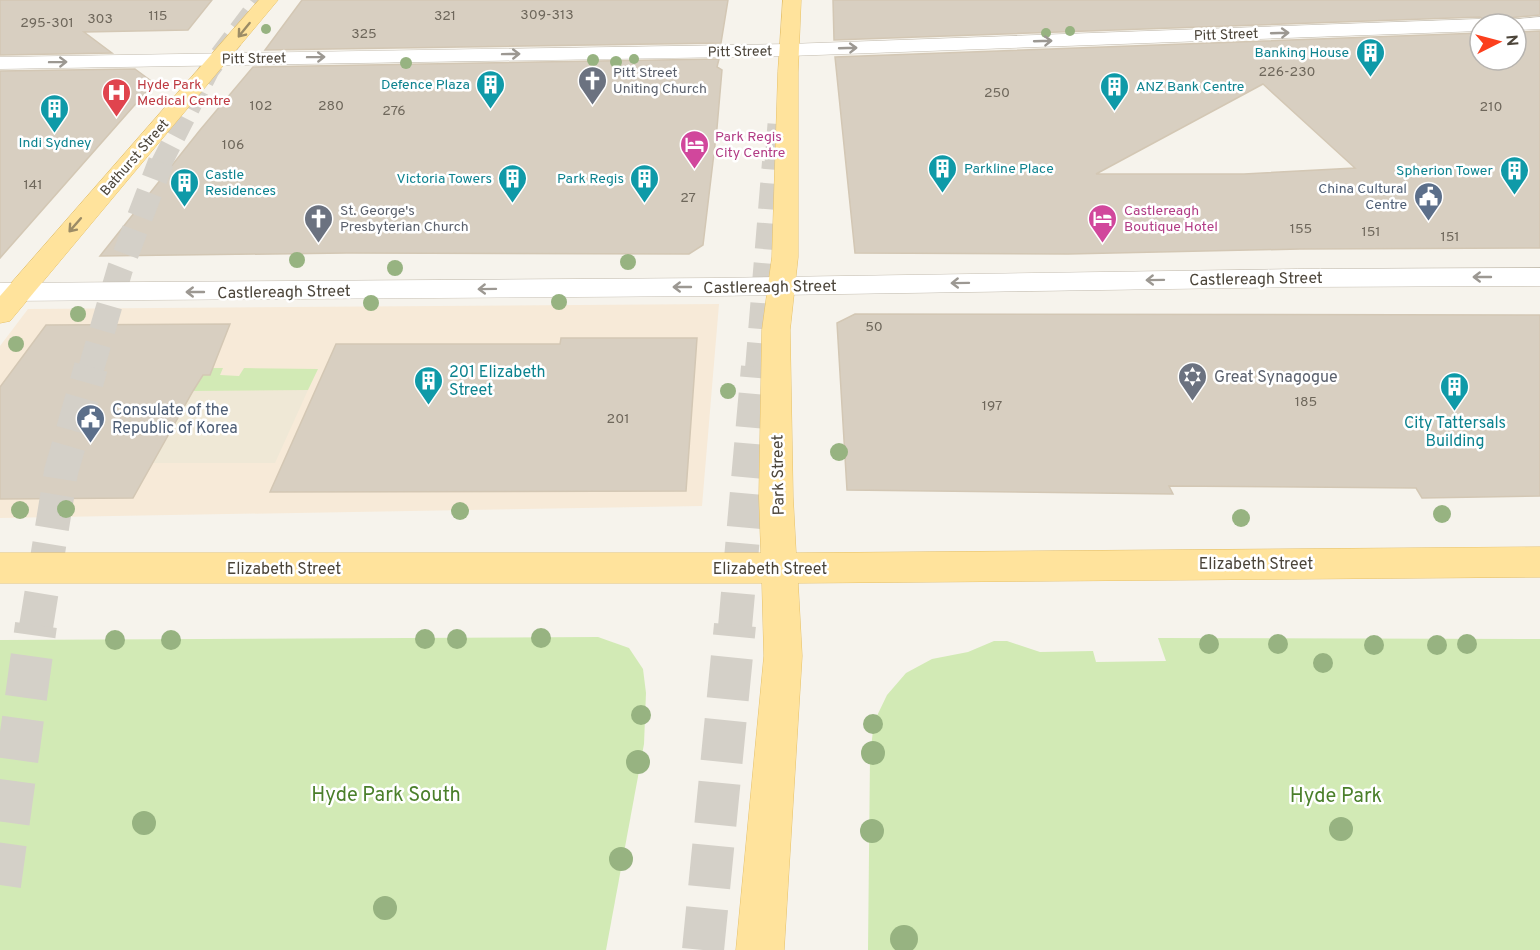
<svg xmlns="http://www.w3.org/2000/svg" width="1540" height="950" font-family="Overpass,sans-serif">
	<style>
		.commercial { fill: #f7ead8 }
		.education { fill: #efe8d6 }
		.green { fill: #d2eab5 }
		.building { fill: #d8cfc1; stroke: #d3c7b4; stroke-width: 1.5; fill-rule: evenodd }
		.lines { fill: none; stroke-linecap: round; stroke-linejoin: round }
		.highway-tunnel-far3 { stroke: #d4d0c8; stroke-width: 21; stroke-dasharray: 21 10; stroke-linecap: butt }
		.highway-tunnel-far2 { stroke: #d4d0c8; stroke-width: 26; stroke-dasharray: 26 14; stroke-linecap: butt }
		.highway-tunnel-far1 { stroke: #d4d0c8; stroke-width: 34; stroke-dasharray: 34 16; stroke-linecap: butt }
		.highway-tunnel { stroke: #d4d0c8; stroke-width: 42; stroke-dasharray: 42 21; stroke-linecap: butt }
		.minor-casing { stroke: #c2bbae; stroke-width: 1 }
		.major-casing { stroke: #e6c16a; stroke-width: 1 }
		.minor { fill: #fff; fill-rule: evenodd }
		.major { fill: #ffe39c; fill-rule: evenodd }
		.tree { fill: #97b381 }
		.oneway { stroke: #9c8c66 }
		.oneway2 { stroke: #9c9892 }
		.labels { text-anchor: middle; stroke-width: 5; stroke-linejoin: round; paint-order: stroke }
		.number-label { font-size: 14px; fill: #6e675b }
		.far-street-label { font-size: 14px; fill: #4b4439; stroke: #fff }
		.far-culture-label { font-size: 14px; fill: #0d838f; stroke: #fff; text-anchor: end }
		.far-worship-label { font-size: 14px; fill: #5b616d; stroke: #fff; text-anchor: start }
		.far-health-label { font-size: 14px; fill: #be3a42; stroke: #fff; text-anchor: start }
		.far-hotel-label { font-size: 14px; fill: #b23c85; stroke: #fff; text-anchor: start }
		.far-service-label { font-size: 14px; fill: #4e5e75; stroke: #fff; text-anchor: end }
		.street-label { font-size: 16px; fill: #4b4439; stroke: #fff }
		.culture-label { font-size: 16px; fill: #0d838f; stroke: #fff; text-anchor: start }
		.worship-label { font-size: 16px; fill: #5b616d; stroke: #fff; text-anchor: start }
		.service-label { font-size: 16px; fill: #4e5e75; stroke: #fff; text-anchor: start }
		.near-park-label { font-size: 20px; fill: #4a7f2a; stroke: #fff }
	</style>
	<rect width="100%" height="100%" fill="#f6f3ec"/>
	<polygon class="commercial" points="719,304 702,506 0,518 0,346 28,309"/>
	<polygon class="education" points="308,390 275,463 153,463 193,391"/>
	<g class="green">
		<polygon points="206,368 223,368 220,375 239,376 244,368 318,369 308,390 193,391"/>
		<polygon points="598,637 629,648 643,669 646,693 644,744 606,950 0,950 0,640"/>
		<polygon points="1158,638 1540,639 1540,950 868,950 870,756 874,722 887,695 906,673 932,659 968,652 994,641 1007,641 1040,652 1093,651 1096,662 1166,661"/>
	</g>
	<g class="building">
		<polygon points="0,0 212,0 188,30 84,32 112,53 0,55"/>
		<polygon points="302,0 728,0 721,43 265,50"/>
		<polygon points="833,0 1540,0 1540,15 1508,18 1503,24 1491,24 1480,17 834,40"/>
		<path d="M1540,31V248L1300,249L1068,254L855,253L835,57L1480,33V60H1516V32ZM1263,84L1355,168L1244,174H1096Z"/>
		<polygon points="719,59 717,67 722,70 717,128 703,245 689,254 347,253 100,256 200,130 253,67"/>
		<polygon points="135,69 154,83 0,258 0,71"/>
		<polygon points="855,314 1540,315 1540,496 1422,498 1416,488 1169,486 1173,494 847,490 837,323"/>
		<polygon points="230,324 210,375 203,375 193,391 133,498 0,499 0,387 46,325"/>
		<polygon points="561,338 697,338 686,491 270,492 336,344 560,344"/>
	</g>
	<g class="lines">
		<g class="highway-tunnel-far3">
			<polyline points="161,164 209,70 262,0"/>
			<polyline points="775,164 778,124"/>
		</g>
		<g class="highway-tunnel-far2">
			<polyline points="91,369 120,269 161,162"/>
			<polyline points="758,369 775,162"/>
		</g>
		<g class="highway-tunnel-far1">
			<polyline points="36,627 61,472 91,367"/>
			<polyline points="735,627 758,367"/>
		</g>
		<g class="highway-tunnel">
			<polyline points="0,885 36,625"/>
			<polyline points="703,950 735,625"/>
		</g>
		<defs>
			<g id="minor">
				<polygon points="1540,17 1540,29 1516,30 1516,24 1505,24 1508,20"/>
				<polygon points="1480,19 1489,24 1480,24 1480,31 789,56 0,69 0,57 789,44"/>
				<polygon points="1540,268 1540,286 1297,287 713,296 0,301 0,283 713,278 1297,269"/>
			</g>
			<g id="major">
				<polygon points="259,0 278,0 10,321 0,323 0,296"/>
				<polygon points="783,0 801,0 798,72 798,257 790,330 793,497 796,553 1540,547 1540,577 798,583 802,656 784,950 736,950 764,656 762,583 0,583 0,553 761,553 759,497 762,330 772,257 778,72"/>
			</g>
		</defs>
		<use href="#minor" class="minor-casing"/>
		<use href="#major" class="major-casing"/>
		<use href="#minor" class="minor"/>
		<use href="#major" class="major"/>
	</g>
	<g class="tree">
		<circle cx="266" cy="29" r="5"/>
		<circle cx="1070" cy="31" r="5"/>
		<circle cx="1046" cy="33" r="5"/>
		<circle cx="634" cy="59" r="5"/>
		<circle cx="593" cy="60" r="6"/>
		<circle cx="616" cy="62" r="6"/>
		<circle cx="406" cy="63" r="6"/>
		<circle cx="297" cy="260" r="8"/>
		<circle cx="628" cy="262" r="8"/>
		<circle cx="395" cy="268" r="8"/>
		<circle cx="559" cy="302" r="8"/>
		<circle cx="371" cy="303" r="8"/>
		<circle cx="78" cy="314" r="8"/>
		<circle cx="16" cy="344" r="8"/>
		<circle cx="728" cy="391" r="8"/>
		<circle cx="839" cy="452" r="9"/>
		<circle cx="66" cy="509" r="9"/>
		<circle cx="20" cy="510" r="9"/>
		<circle cx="460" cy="511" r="9"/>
		<circle cx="1442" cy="514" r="9"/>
		<circle cx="1241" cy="518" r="9"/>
		<circle cx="541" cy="638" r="10"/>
		<circle cx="425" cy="639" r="10"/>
		<circle cx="457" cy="639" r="10"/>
		<circle cx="115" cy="640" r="10"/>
		<circle cx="171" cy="640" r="10"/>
		<circle cx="1209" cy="644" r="10"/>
		<circle cx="1278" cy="644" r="10"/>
		<circle cx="1467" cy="644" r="10"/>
		<circle cx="1374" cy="645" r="10"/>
		<circle cx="1437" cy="645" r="10"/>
		<circle cx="1323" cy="663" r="10"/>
		<circle cx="641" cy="715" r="10"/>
		<circle cx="873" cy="724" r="10"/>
		<circle cx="873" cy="753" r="12"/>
		<circle cx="638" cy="762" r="12"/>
		<circle cx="144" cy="823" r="12"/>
		<circle cx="1341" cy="829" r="12"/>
		<circle cx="872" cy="831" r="12"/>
		<circle cx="621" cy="859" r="12"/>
		<circle cx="385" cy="908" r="12"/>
		<circle cx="904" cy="939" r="14"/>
	</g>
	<defs><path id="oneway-shaft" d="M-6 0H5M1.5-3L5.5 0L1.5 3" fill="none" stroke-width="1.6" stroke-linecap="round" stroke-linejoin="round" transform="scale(1.5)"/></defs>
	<g class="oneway">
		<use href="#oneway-shaft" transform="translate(244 30) rotate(129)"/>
		<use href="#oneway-shaft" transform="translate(75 225) rotate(131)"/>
	</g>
	<g class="oneway2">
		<use href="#oneway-shaft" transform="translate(1280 33) rotate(-2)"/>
		<use href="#oneway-shaft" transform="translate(1043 41) rotate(-2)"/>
		<use href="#oneway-shaft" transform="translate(848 48) rotate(-2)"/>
		<use href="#oneway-shaft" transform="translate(511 54) rotate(-1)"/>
		<use href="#oneway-shaft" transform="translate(316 57) rotate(-1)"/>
		<use href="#oneway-shaft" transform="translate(58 62) rotate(-1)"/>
		<use href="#oneway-shaft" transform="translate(1482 277) rotate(180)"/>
		<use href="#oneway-shaft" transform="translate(1155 280) rotate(179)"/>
		<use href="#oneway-shaft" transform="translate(960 283) rotate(179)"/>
		<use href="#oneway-shaft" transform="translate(682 287) rotate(180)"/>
		<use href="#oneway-shaft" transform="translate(487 289) rotate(179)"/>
		<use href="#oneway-shaft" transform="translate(195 292) rotate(180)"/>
	</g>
	<defs>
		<symbol id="building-pin" viewBox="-11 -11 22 30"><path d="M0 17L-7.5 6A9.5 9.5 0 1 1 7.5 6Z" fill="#0f9aa8" stroke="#fff"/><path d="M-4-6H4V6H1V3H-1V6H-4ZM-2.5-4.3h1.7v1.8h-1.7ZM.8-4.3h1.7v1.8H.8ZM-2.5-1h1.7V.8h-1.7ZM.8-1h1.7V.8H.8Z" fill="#fff"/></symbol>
		<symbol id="church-pin" viewBox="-11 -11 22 30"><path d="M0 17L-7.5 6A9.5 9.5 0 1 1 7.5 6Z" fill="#6b7280" stroke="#fff"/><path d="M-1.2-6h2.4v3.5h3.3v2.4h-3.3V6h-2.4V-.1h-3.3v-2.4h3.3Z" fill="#fff"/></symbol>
		<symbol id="hospital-pin" viewBox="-11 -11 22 30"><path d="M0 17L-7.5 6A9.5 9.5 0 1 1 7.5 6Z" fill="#e0444e" stroke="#fff"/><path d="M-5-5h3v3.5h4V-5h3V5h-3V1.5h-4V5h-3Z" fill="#fff"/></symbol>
		<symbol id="hotel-pin" viewBox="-11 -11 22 30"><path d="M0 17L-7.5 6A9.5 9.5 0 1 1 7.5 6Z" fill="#d1479c" stroke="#fff"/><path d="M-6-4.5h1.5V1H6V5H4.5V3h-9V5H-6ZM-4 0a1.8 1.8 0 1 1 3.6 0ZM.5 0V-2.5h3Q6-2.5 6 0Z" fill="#fff"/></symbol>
		<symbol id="civic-pin" viewBox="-11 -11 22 30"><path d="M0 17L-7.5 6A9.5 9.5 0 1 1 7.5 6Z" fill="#5c6f8a" stroke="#fff"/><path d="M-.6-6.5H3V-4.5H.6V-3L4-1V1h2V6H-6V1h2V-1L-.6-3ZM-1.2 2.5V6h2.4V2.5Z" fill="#fff"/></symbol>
		<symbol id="synagogue-pin" viewBox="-11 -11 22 30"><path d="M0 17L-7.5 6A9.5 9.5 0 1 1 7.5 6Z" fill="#6b7280" stroke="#fff"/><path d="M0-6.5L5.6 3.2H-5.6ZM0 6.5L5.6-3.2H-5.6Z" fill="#fff"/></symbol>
	</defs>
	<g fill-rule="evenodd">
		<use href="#building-pin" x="1354" y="36" width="33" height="45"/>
		<use href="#church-pin" x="576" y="64" width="33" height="45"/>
		<use href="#building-pin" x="474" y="68" width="33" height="45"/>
		<use href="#building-pin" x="1098" y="70" width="33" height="45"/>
		<use href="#hospital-pin" x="100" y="76" width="33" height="45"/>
		<use href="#building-pin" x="38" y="92" width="33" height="45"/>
		<use href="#hotel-pin" x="678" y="128" width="33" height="45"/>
		<use href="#building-pin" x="926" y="152" width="33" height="45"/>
		<use href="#building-pin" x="1498" y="154" width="33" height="45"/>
		<use href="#building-pin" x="496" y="162" width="33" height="45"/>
		<use href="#building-pin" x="628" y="162" width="33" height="45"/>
		<use href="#building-pin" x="168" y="166" width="33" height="45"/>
		<use href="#civic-pin" x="1412" y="180" width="33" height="45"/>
		<use href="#church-pin" x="302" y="202" width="33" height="45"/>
		<use href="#hotel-pin" x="1086" y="202" width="33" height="45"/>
		<use href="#synagogue-pin" x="1176" y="360" width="33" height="45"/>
		<use href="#building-pin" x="412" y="364" width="33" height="45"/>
		<use href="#building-pin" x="1438" y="370" width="33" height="45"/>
		<use href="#civic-pin" x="74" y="402" width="33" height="45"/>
	</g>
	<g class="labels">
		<g class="number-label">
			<text x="547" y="19">309-313</text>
			<text x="158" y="20">115</text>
			<text x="445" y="20">321</text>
			<text x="100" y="23">303</text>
			<text x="47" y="27">295-301</text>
			<text x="364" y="38">325</text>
			<text x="1287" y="76">226-230</text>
			<text x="997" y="97">250</text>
			<text x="261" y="110">102</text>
			<text x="331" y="110">280</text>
			<text x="1491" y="111">210</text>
			<text x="394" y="115">276</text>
			<text x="233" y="149">106</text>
			<text x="33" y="189">141</text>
			<text x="688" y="202">27</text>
			<text x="1301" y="233">155</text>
			<text x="1371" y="236">151</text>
			<text x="1450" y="241">151</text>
			<text x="874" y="331">50</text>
			<text x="1306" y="406">185</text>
			<text x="992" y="410">197</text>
			<text x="618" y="423">201</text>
		</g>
		<g class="far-street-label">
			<text transform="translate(1226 34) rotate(-2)" y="5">Pitt Street</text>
			<text transform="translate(740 51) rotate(-1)" y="5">Pitt Street</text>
			<text transform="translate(254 58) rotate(-1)" y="5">Pitt Street</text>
			<text transform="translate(134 157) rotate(-49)" y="5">Bathurst Street</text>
		</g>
		<g class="far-culture-label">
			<text x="1349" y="57">Banking House</text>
			<text x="470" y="89">Defence Plaza</text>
			<text x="1136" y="91" text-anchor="start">ANZ Bank Centre</text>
			<text x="55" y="147" text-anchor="middle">Indi Sydney</text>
			<text x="964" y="173" text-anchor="start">Parkline Place</text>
			<text x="1493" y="175">Spherion Tower</text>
			<text x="205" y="179" text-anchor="start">Castle<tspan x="205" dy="16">Residences</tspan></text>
			<text x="492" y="183">Victoria Towers</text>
			<text x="624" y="183">Park Regis</text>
		</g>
		<g class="far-worship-label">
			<text x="613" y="77">Pitt Street<tspan x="613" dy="16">Uniting Church</tspan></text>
			<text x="340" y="215">St. George's<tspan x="340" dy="16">Presbyterian Church</tspan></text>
		</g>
		<g class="far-health-label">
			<text x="137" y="89">Hyde Park<tspan x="137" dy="16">Medical Centre</tspan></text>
		</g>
		<g class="far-hotel-label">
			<text x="715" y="141">Park Regis<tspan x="715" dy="16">City Centre</tspan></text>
			<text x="1124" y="215">Castlereagh<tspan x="1124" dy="16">Boutique Hotel</tspan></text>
		</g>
		<g class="far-service-label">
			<text x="1407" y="193">China Cultural<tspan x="1407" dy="16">Centre</tspan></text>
		</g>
		<g class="street-label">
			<text transform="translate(1256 278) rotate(-1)" y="6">Castlereagh Street</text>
			<text transform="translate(770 286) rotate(-1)" y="6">Castlereagh Street</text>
			<text transform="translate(284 291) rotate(-1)" y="6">Castlereagh Street</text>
			<text transform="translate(777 475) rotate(-91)" y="6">Park Street</text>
			<text x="1256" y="569">Elizabeth Street</text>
			<text x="284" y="574">Elizabeth Street</text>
			<text x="770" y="574">Elizabeth Street</text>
		</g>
		<g class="culture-label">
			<text x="449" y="377">201 Elizabeth<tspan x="449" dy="18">Street</tspan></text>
			<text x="1455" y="428" text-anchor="middle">City Tattersals<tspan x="1455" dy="18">Building</tspan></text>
		</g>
		<g class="worship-label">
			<text x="1214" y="382">Great Synagogue</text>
		</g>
		<g class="service-label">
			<text x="112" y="415">Consulate of the<tspan x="112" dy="18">Republic of Korea</tspan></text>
		</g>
		<g class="near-park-label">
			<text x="386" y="801">Hyde Park South</text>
			<text x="1336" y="802">Hyde Park</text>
		</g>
	</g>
	<g transform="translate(1498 42) rotate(84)"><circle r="28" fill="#ffffff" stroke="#b7b4b0" stroke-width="1.5"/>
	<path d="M0-4.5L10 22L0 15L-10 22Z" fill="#fc3f1d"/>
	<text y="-9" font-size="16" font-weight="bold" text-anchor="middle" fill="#4b4439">N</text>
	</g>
</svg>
